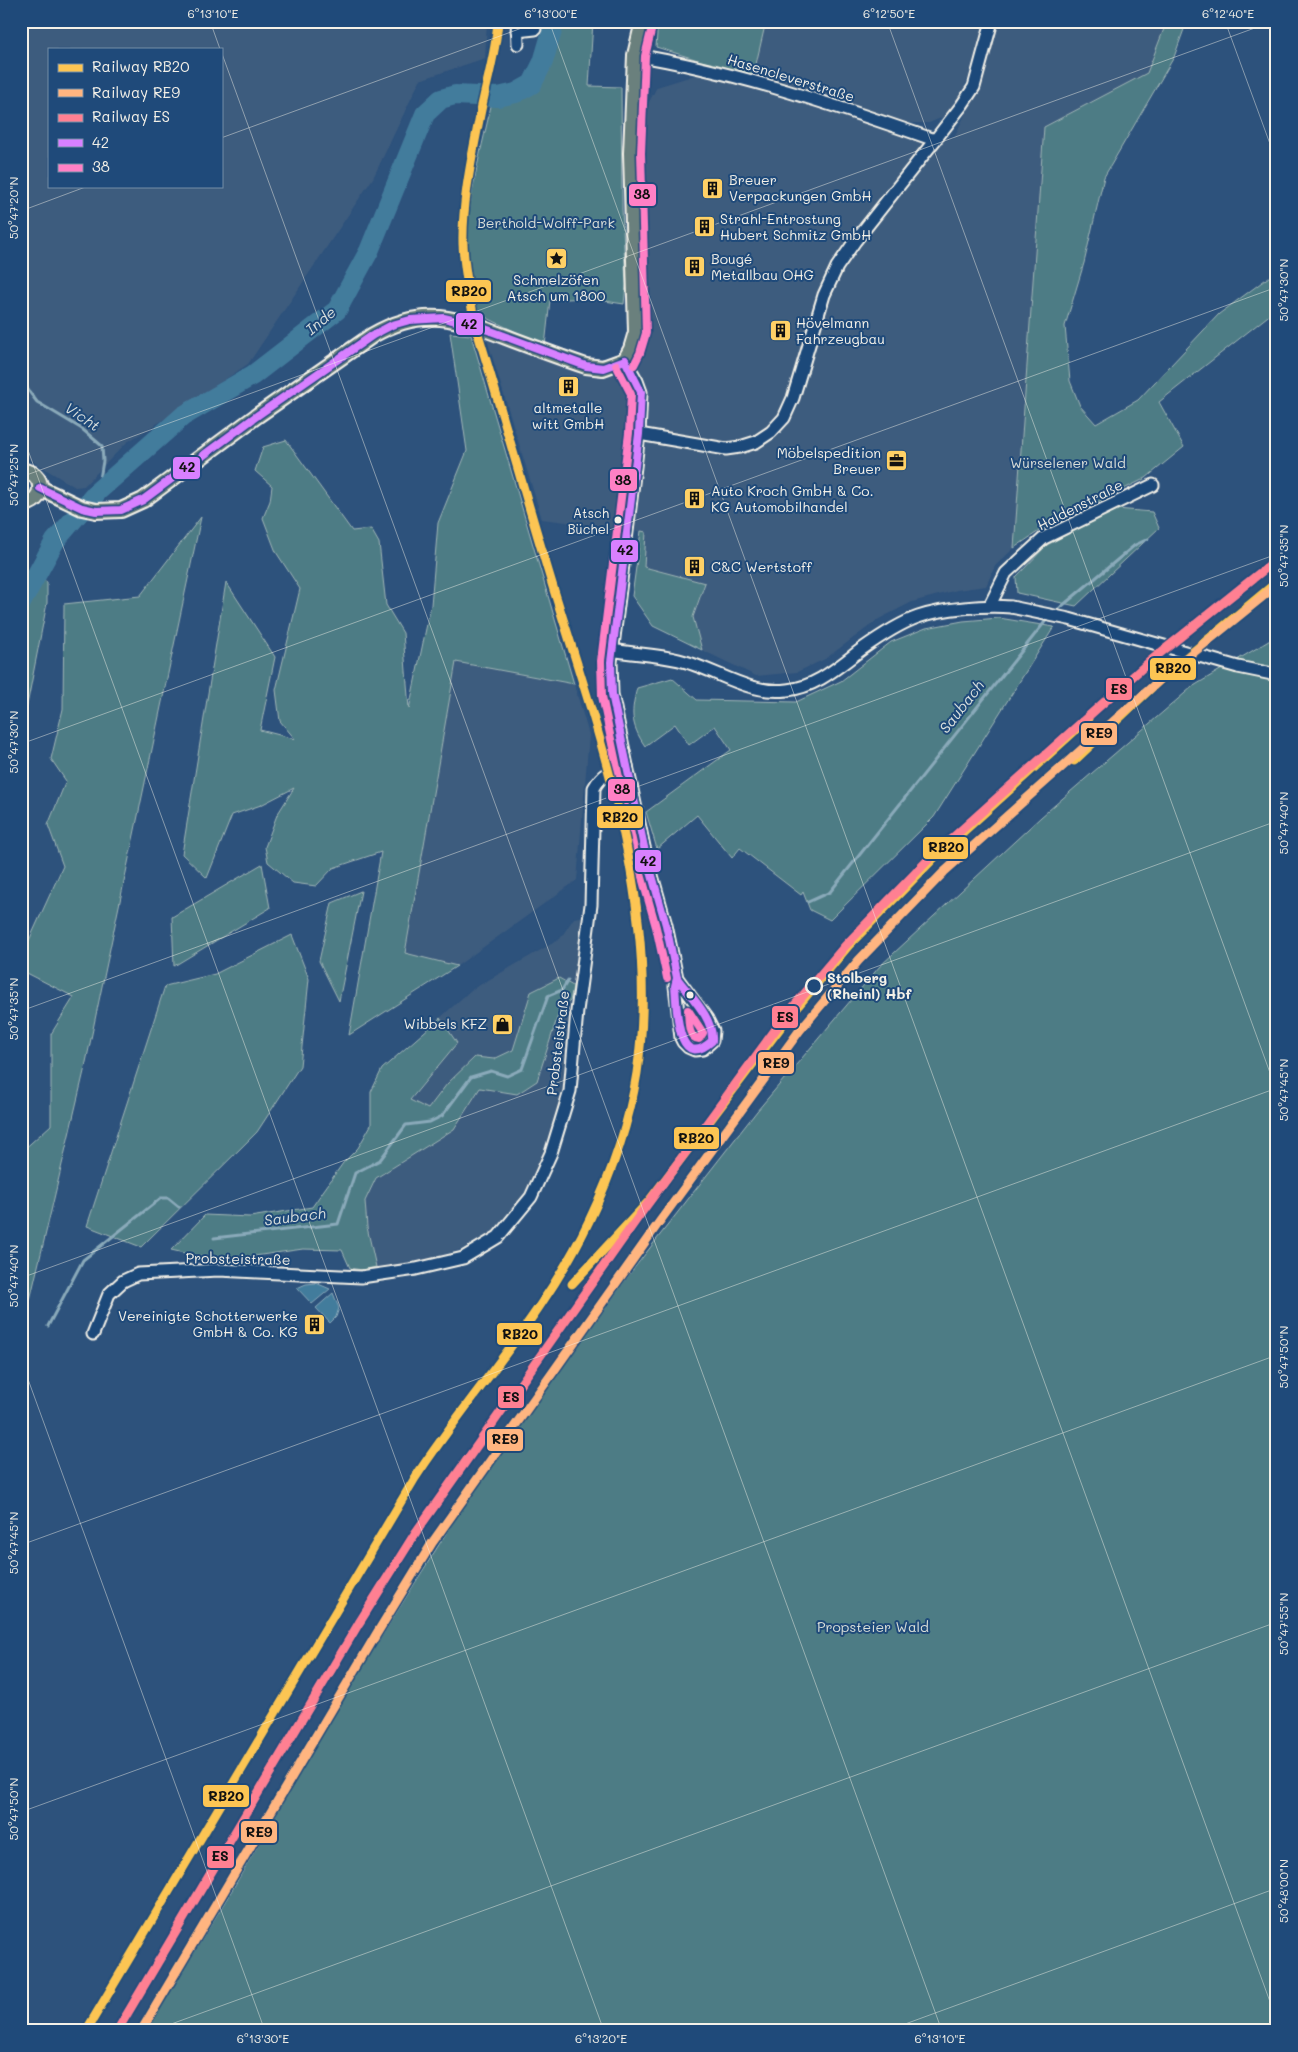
<svg xmlns="http://www.w3.org/2000/svg" width="1298" height="2052" font-family="Mali,sans-serif">
	<style>
		.built { fill: #3e5c7e; fill-rule: evenodd }
		.green { fill: #4e7c85; stroke: #a1b6b6 }
		.water { fill: #437b9c; stroke: #8aaaba }
		.lines { fill: none; stroke-linecap: round; stroke-linejoin: round }
		.stream { stroke: #8aaaba; stroke-width: 3 }
		.river { stroke: #437b9c; stroke-width: 20 }
		.minor-casing { stroke: #f4f1e8; stroke-width: 15 }
		.major-casing { stroke: #f4f1e8; stroke-width: 18 }
		.minor { stroke: #1f4a7a; stroke-width: 11 }
		.major { stroke: #6a807d; stroke-width: 14 }
		.rail-casing { stroke: #f4f1e8; stroke-width: 5 }
		.rail { stroke: #1f4a7a; stroke-width: 3; stroke-dasharray: 9; stroke-linecap: butt }
		.minor-bridge-casing { stroke: #f4f1e8; stroke-width: 15; stroke-linecap: butt }
		.minor-bridge { stroke: #1f4a7a; stroke-width: 11 }
		.bus-1-casing { stroke: #1f4a7a; stroke-width: 11 }
		.bus-2-casing { stroke: #1f4a7a; stroke-width: 11 }
		.bus-1 { stroke: #d880ff; stroke-width: 8 }
		.bus-2 { stroke: #ff80c5; stroke-width: 8 }
		.rail-1-casing { stroke: #1f4a7a; stroke-width: 12 }
		.rail-2-casing { stroke: #1f4a7a; stroke-width: 12 }
		.rail-3-casing { stroke: #1f4a7a; stroke-width: 12 }
		.rail-1 { stroke: #fcc553; stroke-width: 9 }
		.rail-2 { stroke: #ffb580; stroke-width: 9 }
		.rail-3 { stroke: #ff8092; stroke-width: 9 }
		.ticks { fill: none; stroke: #f4f1e8; stroke-width: 1; stroke-opacity: 0.45 }
		.bus-dot { fill: #f4f1e8; stroke: #1f4a7a; stroke-width: 2 }
		.stop-dot { fill: #1f4a7a; stroke: #f4f1e8; stroke-width: 2.5 }
		.labels { text-anchor: middle; stroke-width: 4; stroke-linejoin: round; paint-order: stroke }
		.bus-label { font-size: 13px; fill: #f4f1e8; stroke: #1f4a7a; text-anchor: end }
		.street-label { font-size: 14px; fill: #f4f1e8; stroke: #1f4a7a }
		.poi-label { font-size: 14px; fill: #f4f1e8; stroke: #1f4a7a; text-anchor: start }
		.park-label { font-size: 14px; fill: #dbdfd9; stroke: #1f4a7a }
		.stop-label { font-size: 14px; font-weight: bold; fill: #f4f1e8; stroke: #1f4a7a; text-anchor: start }
		.water-label { font-size: 15px; font-style: italic; fill: #d9dfdd; stroke: #1f4a7a }
		.line-badge { stroke: #1f4a7a; stroke-width: 2 }
		.pale-badge-label { font-size: 14px; text-anchor: middle; font-weight: bold; fill: #111 }
		.neatline { fill: none; stroke: #f4f1e8; stroke-width: 2 }
		.ticks-label { font-size: 12px; text-anchor: middle; fill: #f4f1e8 }
	</style>
	<rect width="100%" height="100%" fill="#2d527c"/>
	<filter id="ink" filterUnits="userSpaceOnUse"><feTurbulence type="fractalNoise" baseFrequency=".02" numOctaves="2"/><feDisplacementMap in="SourceGraphic" scale="10" xChannelSelector="R" yChannelSelector="G"/><feConvolveMatrix kernelMatrix="1 2 1 2 8 2 1 2 1" color-interpolation-filters="sRGB"/></filter>
	<g filter="url(#ink)">
		<g class="built">
			<path d="M21,21H487L485,58L420,80L373,178L248,364L181,409L127,442L84,486L75,487L27,458L21,435ZM49,49H221V186H49Z"/>
			<polygon points="766,21 984,21 969,76 959,99 943,117 929,123 908,123 753,75"/>
			<polygon points="998,21 1167,21 1147,73 1044,127 1014,548 995,566 986,586 957,590 912,602 879,619 825,659 797,672 756,676 702,650 693,617 705,584 644,567 646,532 542,519 487,339 537,353 584,371 606,375 629,372 646,353 650,328 641,117 657,87 702,73 906,135 954,138 982,79"/>
			<polygon points="456,662 574,684 589,735 577,880 457,966 405,954"/>
			<polygon points="585,916 573,986 559,978 531,992 513,1050 494,1059 475,1057 447,1084 428,1109 410,1101 457,1043 440,1018 471,990 560,939 574,918"/>
			<polygon points="570,1001 564,1089 544,1152 527,1194 496,1230 460,1250 415,1263 376,1267 367,1227 365,1201 377,1178 454,1129 480,1088 517,1094 536,1081 560,1009"/>
		</g>
		<g class="green">
			<path d="M563,21H593L589,86L621,87L622,210L626,285L624,304L585,298L550,300L545,346L479,314C475,298 470,281 468,265C463,213 480,156 491,106L526,94L542,81Z"/>
			<polygon points="658,21 766,21 753,77 656,47"/>
			<polygon points="1167,21 1187,21 1174,57 1104,177 1084,263 1065,326 1070,381 1080,406 1096,424 1138,400 1219,314 1277,271 1277,309 1159,402 1184,447 1146,478 1039,531 1014,548 1044,127 1147,73"/>
			<polygon points="450,333 471,335 574,684 456,662 405,953 457,966 349,1035 381,852 333,868 316,886 293,883 268,862 265,847 277,815 294,788 261,805 232,815 207,878 182,854 226,582 275,657 260,730 295,739 280,721 276,690 300,589 276,552 263,518 270,501 272,486 255,471 263,447 286,440 352,531 371,529 379,543 386,605 403,633 409,709 431,605 438,523 467,451"/>
			<polygon points="1116,509 1152,512 1159,528 1076,606 1017,593 1016,577 1047,545"/>
			<polygon points="201,517 85,1067 30,1300 21,1284 21,1236 26,1219 21,1209 21,1152 51,1125 51,1034 74,997 21,970 21,958 63,866 48,825 66,781 51,759 63,709 64,604 140,596"/>
			<polygon points="641,531 646,532 644,567 705,583 693,617 702,650 653,626 632,596"/>
			<polygon points="21,568 47,582 47,603 21,736"/>
			<path d="M999,618L1054,627L934,817L830,920L810,910L803,892L801,895L740,848L732,858L697,815L657,849L646,812L731,750L715,726L689,745L675,724L645,746C630,724 631,711 637,688L672,678L697,700L796,702L841,681L891,642L926,628L963,621Z"/>
			<polygon points="1277,636 1277,2031 146,2031 232,1890 349,1688 462,1508 628,1276 757,1111 880,966 1041,817 1192,687"/>
			<polygon points="262,864 270,908 174,966 172,917"/>
			<polygon points="361,891 339,1001 319,961 332,903"/>
			<polygon points="292,935 309,979 300,1066 257,1132 141,1247 87,1226 165,986 215,974"/>
			<polygon points="559,978 573,986 570,1001 560,1009 537,1081 517,1094 480,1088 454,1129 376,1178 365,1201 367,1227 376,1267 362,1270 350,1268 342,1250 303,1249 219,1261 171,1250 205,1215 250,1217 312,1207 343,1163 358,1148 371,1125 371,1092 382,1069 440,1018 457,1043 410,1100 428,1109 447,1084 475,1057 494,1059 513,1050 531,992"/>
		</g>
		<g class="water">
			<polygon points="316,1283 330,1289 312,1304 297,1288 306,1284"/>
			<polygon points="333,1293 339,1308 336,1317 330,1323 316,1308"/>
		</g>
		<g class="lines">
			<g class="stream">
				<polyline points="21,373 28,390 37,402 82,429 102,446 103,461 98,491"/>
				<polyline points="1055,612 1135,545 1148,539"/>
				<polyline points="808,902 830,892 1048,618"/>
				<polyline points="214,1238 338,1224 355,1173 380,1160 406,1125 430,1122 442,1116 471,1077 491,1071 507,1076 522,1069 548,996 562,990 568,980"/>
				<polyline points="48,1326 83,1260 161,1198 168,1198 179,1207"/>
			</g>
			<polyline class="river" points="21,603 55,541 98,491 183,416 253,375 337,310 369,251 425,114 441,99 455,95 498,97 516,93 532,84 543,62 555,21"/>
			<defs>
				<g id="minor">
					<polyline points="517,21 518,44"/>
					<polyline points="517,31 535,29"/>
					<path d="M635,55C738,72 837,106 935,140L855,241L837,267L824,295L793,398L784,418L771,432L756,442L740,447L726,449L639,434"/>
					<polyline points="935,140 962,105 974,87 992,21"/>
					<polyline points="625,360 637,381 641,392 639,434 611,662 612,694 644,847 666,925 677,978 707,1019 713,1031 712,1041 703,1049 695,1050 688,1047 683,1042 681,1038 675,986 677,978"/>
					<polyline points="990,605 1006,573 1044,538 1153,485"/>
					<path d="M612,650C634,654 658,655 679,660C716,669 748,695 787,690C817,687 839,666 862,649C879,637 898,624 918,617C944,608 984,605 1011,607"/>
					<polyline points="1238,667 1277,675"/>
					<path d="M93,1334L109,1294L123,1281L138,1274L219,1270L361,1277L416,1269L463,1258L498,1237L531,1197L551,1153L570,1091L577,1011L591,905L594,788C603,772 610,771 627,766"/>
				</g>
				<g id="major">
					<path d="M21,471C46,470 47,504 21,504"/>
					<path d="M40,488L82,508L96,511L121,510L143,500L258,415L373,335C426,304 461,320 514,340C538,349 562,358 586,366L603,368L625,360L631,349L636,332L631,153L635,55L643,21"/>
				</g>
			</defs>
			<use href="#minor" class="minor-casing"/>
			<use href="#major" class="major-casing"/>
			<use href="#minor" class="minor"/>
			<use href="#major" class="major"/>
			<defs>
				<polyline id="rail" points="1088,719 1207,614 1276,557"/>
			</defs>
			<use href="#rail" class="rail-casing"/>
			<use href="#rail" class="rail"/>
			<defs>
				<polyline id="minor-bridge" points="1011,607 1069,619 1238,667"/>
			</defs>
			<use href="#minor-bridge" class="minor-bridge-casing"/>
			<use href="#minor-bridge" class="minor-bridge"/>
			<defs>
				<g id="bus-1">
					<polyline points="625,360 641,392 639,434 611,662 612,694 644,847 666,925 677,978"/>
					<polyline points="40,488 82,508 96,511 121,510 143,500 258,415 373,335 392,325 410,320 444,318 477,326 586,366 603,368 625,360"/>
					<path d="M677,978C690,996 714,1018 712,1041C676,1073 677,1007 675,986Z"/>
				</g>
				<g id="bus-2">
					<polyline points="616,365 631,394 629,433 601,661 602,696 634,849 656,927 667,978"/>
					<polyline points="634,365 640,353 646,333 641,153 645,56 653,23"/>
					<path d="M688,1010L703,1033L699,1039C687,1038 689,1020 688,1010Z"/>
				</g>
			</defs>
			<use href="#bus-1" class="bus-1-casing"/>
			<use href="#bus-2" class="bus-2-casing"/>
			<use href="#bus-1" class="bus-1"/>
			<use href="#bus-2" class="bus-2"/>
			<defs>
				<g id="rail-1">
					<polyline points="1074,761 1164,676 1277,582"/>
					<polyline points="572,1284 649,1201 787,1019 849,945 932,860 1088,719"/>
					<path d="M86,2031L415,1478C472,1391 544,1316 589,1221C611,1175 629,1124 637,1073C661,907 601,742 553,587C526,499 502,411 475,324C470,298 464,271 463,244C462,202 472,157 480,115C486,84 496,53 498,21"/>
				</g>
				<polyline id="rail-2" points="141,2031 377,1633 432,1543 660,1221 800,1030 859,960 944,872 1162,678 1277,585"/>
				<polyline id="rail-3" points="120,2026 359,1623 416,1532 644,1209 784,1018 845,946 930,858 1149,662 1271,564"/>
			</defs>
			<use href="#rail-1" class="rail-1-casing"/>
			<use href="#rail-2" class="rail-2-casing"/>
			<use href="#rail-3" class="rail-3-casing"/>
			<use href="#rail-1" class="rail-1"/>
			<use href="#rail-2" class="rail-2"/>
			<use href="#rail-3" class="rail-3"/>
		</g>
	</g>
	<path class="ticks" d="M210,21L220,49M549,21L1277,2021M887,21L1277,1092M1225,21L1277,163M221,51L942,2031M221,138L541,21M21,211L88,186M21,431L604,2031M21,477L1274,21M21,744L1277,287M21,1011L1277,554M21,1278L1277,821M21,1360L265,2031M21,1545L1277,1088M21,1812L1277,1355M152,2031L1277,1622M886,2031L1277,1888"/>
	<defs>
		<symbol id="building-square" viewBox="-11 -11 22 22"><rect x="-9" y="-9" width="18" height="18" rx="4" fill="#ffd166" stroke="#1f4a7a"/><path d="M-4-6H4V6H1V3H-1V6H-4ZM-2.5-4.3h1.7v1.8h-1.7ZM.8-4.3h1.7v1.8H.8ZM-2.5-1h1.7V.8h-1.7ZM.8-1h1.7V.8H.8Z" fill="#111"/></symbol>
		<symbol id="sight-square" viewBox="-11 -11 22 22"><rect x="-9" y="-9" width="18" height="18" rx="4" fill="#ffd166" stroke="#1f4a7a"/><path d="M0-6L1.8-2.2L6-1.7L2.9 1.2L3.7 5.4L0 3.3L-3.7 5.4L-2.9 1.2L-6-1.7L-1.8-2.2Z" fill="#111"/></symbol>
		<symbol id="office-square" viewBox="-11 -11 22 22"><rect x="-9" y="-9" width="18" height="18" rx="4" fill="#ffd166" stroke="#1f4a7a"/><path d="M-6-3h4V-5.5h4V-3h4V5H-6ZM-1-4.5V-3h2v-1.5ZM-6 0V1H6V0Z" fill="#111"/></symbol>
		<symbol id="shop-square" viewBox="-11 -11 22 22"><rect x="-9" y="-9" width="18" height="18" rx="4" fill="#ffd166" stroke="#1f4a7a"/><path d="M-5-2.5h2.3a2.7 3.5 0 0 1 5.4 0H5L5.5 6h-11ZM-1.5-2.5h3a1.5 2.3 0 0 0-3 0Z" fill="#111"/></symbol>
	</defs>
	<g fill-rule="evenodd">
		<use href="#building-square" x="700" y="176" width="25" height="25"/>
		<use href="#building-square" x="692" y="214" width="25" height="25"/>
		<use href="#sight-square" x="544" y="246" width="25" height="25"/>
		<use href="#building-square" x="682" y="254" width="25" height="25"/>
		<use href="#building-square" x="768" y="318" width="25" height="25"/>
		<use href="#building-square" x="556" y="374" width="25" height="25"/>
		<use href="#office-square" x="884" y="448" width="25" height="25"/>
		<use href="#building-square" x="682" y="486" width="25" height="25"/>
		<use href="#building-square" x="682" y="554" width="25" height="25"/>
		<use href="#shop-square" x="490" y="1012" width="25" height="25"/>
		<use href="#building-square" x="302" y="1312" width="25" height="25"/>
	</g>
	<g class="bus-dot">
		<circle cx="618" cy="520" r="4.5"/>
		<circle cx="690" cy="995" r="4.5"/>
	</g>
	<circle class="stop-dot" cx="814" cy="986" r="8"/>
	<g class="labels">
		<g class="bus-label">
			<text x="609" y="518">Atsch<tspan x="609" dy="16">Büchel</tspan></text>
		</g>
		<g class="street-label">
			<text transform="translate(791 78) rotate(17)" y="5">Hasencleverstraße</text>
			<text transform="translate(1080 505) rotate(-27)" y="5">Haldenstraße</text>
			<text transform="translate(558 1043) rotate(-83)" y="5">Probsteistraße</text>
			<text transform="translate(238 1259) rotate(1)" y="5">Probsteistraße</text>
		</g>
		<g class="poi-label">
			<text x="729" y="185">Breuer<tspan x="729" dy="16">Verpackungen GmbH</tspan></text>
			<text x="720" y="224">Strahl-Entrostung<tspan x="720" dy="16">Hubert Schmitz GmbH</tspan></text>
			<text x="711" y="264">Bougé<tspan x="711" dy="16">Metallbau OHG</tspan></text>
			<text x="556" y="285" text-anchor="middle">Schmelzöfen<tspan x="556" dy="16">Atsch um 1800</tspan></text>
			<text x="796" y="328">Hövelmann<tspan x="796" dy="16">Fahrzeugbau</tspan></text>
			<text x="568" y="413" text-anchor="middle">altmetalle<tspan x="568" dy="16">witt GmbH</tspan></text>
			<text x="881" y="458" text-anchor="end">Möbelspedition<tspan x="881" dy="16">Breuer</tspan></text>
			<text x="711" y="496">Auto Kroch GmbH &amp; Co.<tspan x="711" dy="16">KG Automobilhandel</tspan></text>
			<text x="711" y="572">C&amp;C Wertstoff</text>
			<text x="487" y="1029" text-anchor="end">Wibbels KFZ</text>
			<text x="298" y="1321" text-anchor="end">Vereinigte Schotterwerke<tspan x="298" dy="16">GmbH &amp; Co. KG</tspan></text>
		</g>
		<g class="park-label">
			<text x="546" y="228">Berthold-Wolff-Park</text>
			<text x="1068" y="468">Würselener Wald</text>
			<text x="873" y="1632">Propsteier Wald</text>
		</g>
		<g class="stop-label">
			<text x="827" y="983">Stolberg<tspan x="827" dy="16">(Rheinl) Hbf</tspan></text>
		</g>
		<g class="water-label">
			<text transform="translate(321 321) rotate(-40)" y="5">Inde</text>
			<text transform="translate(82 417) rotate(34)" y="5">Vicht</text>
			<text transform="translate(962 707) rotate(-52)" y="5">Saubach</text>
			<text transform="translate(295 1217) rotate(-7)" y="5">Saubach</text>
		</g>
	</g>
	<g class="line-badge">
		<rect x="628" y="183" width="29" height="24" rx="5" fill="#ff80c5"/>
		<rect x="445" y="279" width="47" height="24" rx="5" fill="#fcc553"/>
		<rect x="455" y="312" width="29" height="24" rx="5" fill="#d880ff"/>
		<rect x="172" y="456" width="29" height="24" rx="5" fill="#d880ff"/>
		<rect x="609" y="468" width="29" height="24" rx="5" fill="#ff80c5"/>
		<rect x="610" y="539" width="29" height="24" rx="5" fill="#d880ff"/>
		<rect x="1149" y="657" width="48" height="24" rx="5" fill="#fcc553"/>
		<rect x="1105" y="677" width="28" height="24" rx="5" fill="#ff8092"/>
		<rect x="1080" y="722" width="38" height="24" rx="5" fill="#ffb580"/>
		<rect x="607" y="778" width="29" height="24" rx="5" fill="#ff80c5"/>
		<rect x="596" y="805" width="48" height="24" rx="5" fill="#fcc553"/>
		<rect x="922" y="836" width="47" height="24" rx="5" fill="#fcc553"/>
		<rect x="634" y="849" width="28" height="24" rx="5" fill="#d880ff"/>
		<rect x="771" y="1005" width="28" height="24" rx="5" fill="#ff8092"/>
		<rect x="757" y="1051" width="38" height="24" rx="5" fill="#ffb580"/>
		<rect x="673" y="1126" width="47" height="24" rx="5" fill="#fcc553"/>
		<rect x="496" y="1322" width="47" height="24" rx="5" fill="#fcc553"/>
		<rect x="497" y="1385" width="28" height="24" rx="5" fill="#ff8092"/>
		<rect x="486" y="1428" width="38" height="24" rx="5" fill="#ffb580"/>
		<rect x="202" y="1784" width="48" height="24" rx="5" fill="#fcc553"/>
		<rect x="240" y="1820" width="38" height="24" rx="5" fill="#ffb580"/>
		<rect x="206" y="1845" width="29" height="24" rx="5" fill="#ff8092"/>
	</g>
	<g class="pale-badge-label">
		<text x="642" y="199">38</text>
		<text x="469" y="296">RB20</text>
		<text x="469" y="329">42</text>
		<text x="187" y="472">42</text>
		<text x="623" y="485">38</text>
		<text x="625" y="555">42</text>
		<text x="1173" y="673">RB20</text>
		<text x="1119" y="694">ES</text>
		<text x="1099" y="738">RE9</text>
		<text x="622" y="794">38</text>
		<text x="620" y="822">RB20</text>
		<text x="946" y="852">RB20</text>
		<text x="648" y="866">42</text>
		<text x="785" y="1022">ES</text>
		<text x="776" y="1068">RE9</text>
		<text x="696" y="1143">RB20</text>
		<text x="520" y="1339">RB20</text>
		<text x="511" y="1402">ES</text>
		<text x="505" y="1444">RE9</text>
		<text x="226" y="1801">RB20</text>
		<text x="259" y="1837">RE9</text>
		<text x="220" y="1861">ES</text>
	</g>
	<rect width="1298" height="2052" fill="none" stroke="#1f4a7a" stroke-width="55"/>
	<rect x="48" y="48" width="175" height="140" fill="#1f4a7a" stroke="#748da6"/>
	<rect x="58" y="64" width="25" height="8" fill="#fcc553" stroke="#748da6"/>
	<text x="92" y="72" font-size="15" fill="#f4f1e8">Railway RB20</text>
	<rect x="58" y="89" width="25" height="8" fill="#ffb580" stroke="#748da6"/>
	<text x="92" y="98" font-size="15" fill="#f4f1e8">Railway RE9</text>
	<rect x="58" y="114" width="25" height="8" fill="#ff8092" stroke="#748da6"/>
	<text x="92" y="122" font-size="15" fill="#f4f1e8">Railway ES</text>
	<rect x="58" y="139" width="25" height="8" fill="#d880ff" stroke="#748da6"/>
	<text x="92" y="148" font-size="15" fill="#f4f1e8">42</text>
	<rect x="58" y="164" width="25" height="8" fill="#ff80c5" stroke="#748da6"/>
	<text x="92" y="172" font-size="15" fill="#f4f1e8">38</text>
	<rect x="28" y="28" width="1242" height="1996" class="neatline"/>
	<g class="ticks-label">
		<text x="213" y="18">6°13'10"E</text>
		<text x="551" y="18">6°13'00"E</text>
		<text x="889" y="18">6°12'50"E</text>
		<text x="1228" y="18">6°12'40"E</text>
		<text transform="translate(14 208) rotate(-90)" y="4">50°47'20"N</text>
		<text transform="translate(1284 290) rotate(-90)" y="4">50°47'30"N</text>
		<text transform="translate(14 475) rotate(-90)" y="4">50°47'25"N</text>
		<text transform="translate(1284 556) rotate(-90)" y="4">50°47'35"N</text>
		<text transform="translate(14 742) rotate(-90)" y="4">50°47'30"N</text>
		<text transform="translate(1284 823) rotate(-90)" y="4">50°47'40"N</text>
		<text transform="translate(14 1009) rotate(-90)" y="4">50°47'35"N</text>
		<text transform="translate(1284 1090) rotate(-90)" y="4">50°47'45"N</text>
		<text transform="translate(14 1276) rotate(-90)" y="4">50°47'40"N</text>
		<text transform="translate(1284 1357) rotate(-90)" y="4">50°47'50"N</text>
		<text transform="translate(14 1543) rotate(-90)" y="4">50°47'45"N</text>
		<text transform="translate(1284 1624) rotate(-90)" y="4">50°47'55"N</text>
		<text transform="translate(14 1809) rotate(-90)" y="4">50°47'50"N</text>
		<text transform="translate(1284 1891) rotate(-90)" y="4">50°48'00"N</text>
		<text x="263" y="2043">6°13'30"E</text>
		<text x="601" y="2043">6°13'20"E</text>
		<text x="940" y="2043">6°13'10"E</text>
	</g>
</svg>
